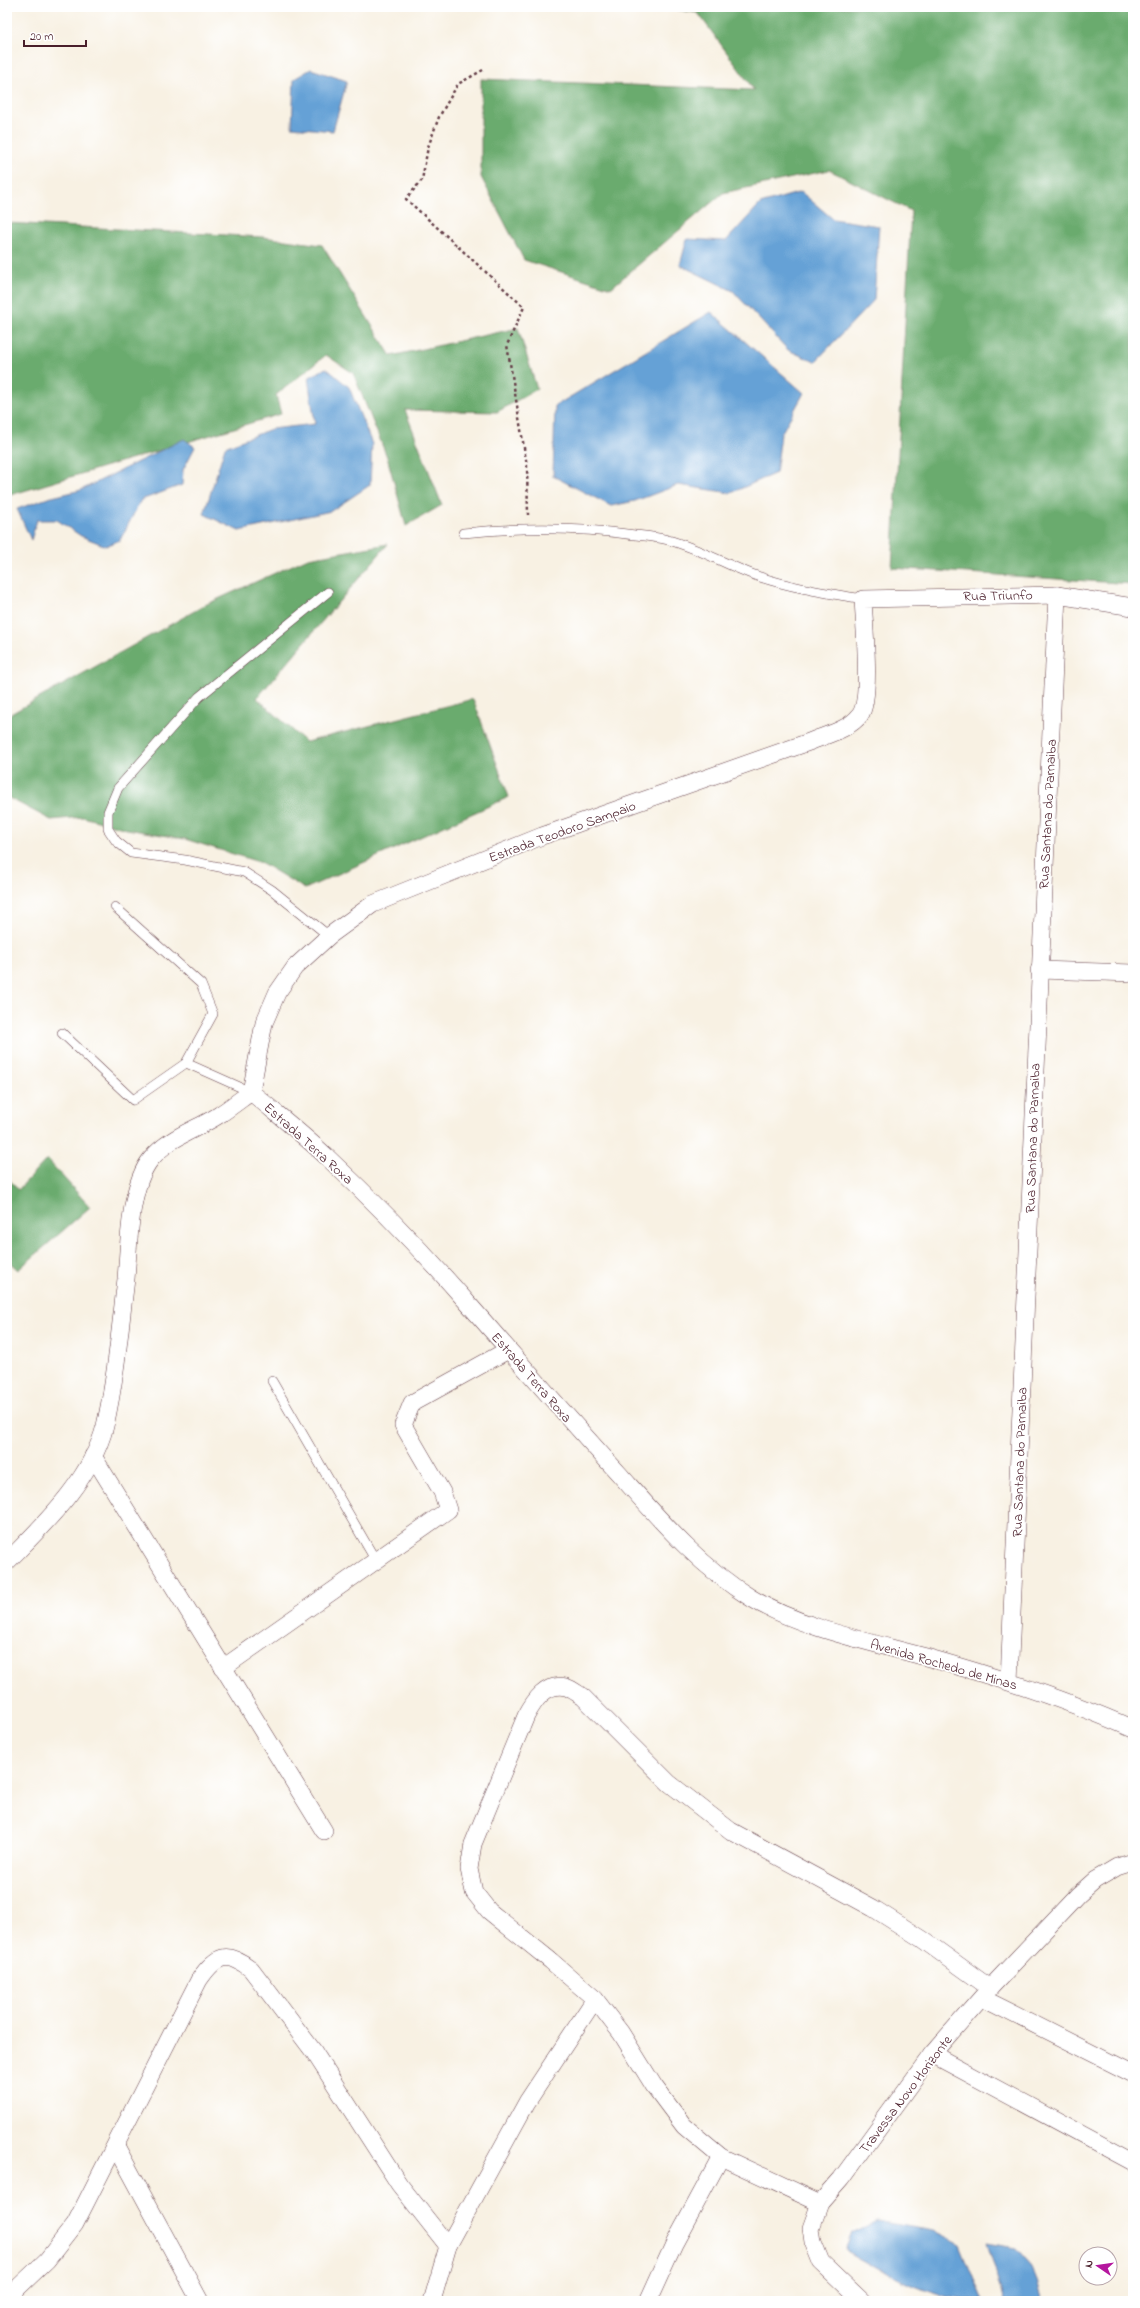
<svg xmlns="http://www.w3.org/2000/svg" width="1140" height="2308" font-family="'Indie Flower',sans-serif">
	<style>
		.forest { fill: #6bab6e; stroke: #5a654c }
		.water { fill: #65a1d6; stroke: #586080 }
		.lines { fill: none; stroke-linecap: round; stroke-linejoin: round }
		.lane-casing { stroke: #643e47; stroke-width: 10 }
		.street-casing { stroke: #643e47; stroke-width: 18 }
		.path { stroke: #643e47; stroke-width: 2.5; stroke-dasharray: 3 3; stroke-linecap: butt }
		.lane { stroke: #fff; stroke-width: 9 }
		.street { stroke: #fff; stroke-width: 17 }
		.labels { text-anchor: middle; stroke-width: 3.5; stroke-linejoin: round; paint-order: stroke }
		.street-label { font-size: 14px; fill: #4a1f2b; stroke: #fff }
	</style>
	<rect width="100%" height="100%" fill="#fff"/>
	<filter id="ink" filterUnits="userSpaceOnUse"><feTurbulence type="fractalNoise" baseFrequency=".025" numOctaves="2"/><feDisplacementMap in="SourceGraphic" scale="8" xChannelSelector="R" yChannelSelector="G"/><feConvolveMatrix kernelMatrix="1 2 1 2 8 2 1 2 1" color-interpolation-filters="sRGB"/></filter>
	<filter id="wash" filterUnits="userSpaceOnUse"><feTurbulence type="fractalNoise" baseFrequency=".012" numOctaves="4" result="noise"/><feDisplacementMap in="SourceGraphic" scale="16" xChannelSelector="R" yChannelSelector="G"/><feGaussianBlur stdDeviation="0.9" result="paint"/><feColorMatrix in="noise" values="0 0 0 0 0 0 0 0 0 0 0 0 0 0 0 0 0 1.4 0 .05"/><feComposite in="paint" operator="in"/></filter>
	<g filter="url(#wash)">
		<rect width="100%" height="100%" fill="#f8f1e3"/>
		<g class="forest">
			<polygon points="660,7 1133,7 1133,584 892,568 911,211 829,170 723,193 611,288 524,260 481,177 481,79 754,90 698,13"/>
			<polygon points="7,223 263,237 322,245 391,356 518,328 537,389 497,412 405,410 442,505 406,526 387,457 353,373 326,355 276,395 281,414 7,496"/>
			<polygon points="388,544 257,698 306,742 473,699 509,797 305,889 262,863 185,839 127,829 83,817 51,820 7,797 7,716 207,604 308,558"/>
			<polygon points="47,1159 90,1207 18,1270 7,1260 7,1177 18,1190"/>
		</g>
		<g class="water">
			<polygon points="311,69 347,81 333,131 292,127 294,79"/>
			<polygon points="801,192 833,219 879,226 874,300 815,362 788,350 733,291 680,265 687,239 726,241 760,204"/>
			<polygon points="711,312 804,393 781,434 776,473 731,493 678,485 635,501 611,506 553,476 555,406"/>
			<polygon points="326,368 349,387 372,444 370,485 331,511 239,531 204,514 225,447 271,429 315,424 308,378"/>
			<polygon points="184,439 195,447 183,470 182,485 141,500 120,540 106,546 81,536 57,520 37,520 31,540 17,509 48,498 81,490"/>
			<path d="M877,2221L934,2231L960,2244L983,2301C933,2301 887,2274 845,2250L852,2233Z"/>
			<polygon points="986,2243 1016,2248 1032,2266 1043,2301 1004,2301"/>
		</g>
	</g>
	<g filter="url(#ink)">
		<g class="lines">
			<defs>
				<g id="lane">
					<path d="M463,533C520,527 578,527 635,535C645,536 657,537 668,540C699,548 726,565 757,576C792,588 827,593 863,599"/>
					<polyline points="328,592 199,697 118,788 108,812 108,829 116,841 131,853 185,860 244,872 272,890 329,936"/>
					<polyline points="62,1033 133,1100 186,1063 213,1014 201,984 115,907"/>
					<polyline points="186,1063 251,1092"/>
					<polyline points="272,1381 376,1561"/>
				</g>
				<g id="street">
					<polyline points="1039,970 1133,973"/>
					<path d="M251,1092L264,1023L277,993L295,967L329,936L373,904L542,836L809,742C825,735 849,730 860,715C872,699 864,621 863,599L1057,595L1133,607"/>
					<path d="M251,1092C277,1114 304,1135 328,1158C378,1205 427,1256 472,1308C521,1364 570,1420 621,1476C661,1521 699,1566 751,1598C800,1628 871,1642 926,1657C997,1677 1066,1699 1133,1729"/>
					<polyline points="93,1456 324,1831"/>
					<path d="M7,1562C45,1523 91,1480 105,1426C116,1378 120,1328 126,1279C129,1245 129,1186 151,1159C169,1137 196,1130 219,1115C230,1108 240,1100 251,1092"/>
					<polyline points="223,1668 448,1510 442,1492 403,1425 412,1403 508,1350"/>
					<polyline points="1009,1681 1057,595"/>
					<polyline points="982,1998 1133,2074"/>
					<polyline points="932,2054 1133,2162"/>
					<polyline points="116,2146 200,2301"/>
					<path d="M820,2203L721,2157L684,2126L654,2086L621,2033L595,1999L551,1961L489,1911L474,1892L469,1869L473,1844L526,1716C534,1701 546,1682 566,1687C572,1689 578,1694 583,1697L669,1783L731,1831L873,1908L922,1939L990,1988"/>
					<path d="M7,2298L47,2260L75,2224L199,1980C216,1955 227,1950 251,1969L314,2052L399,2184L448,2246"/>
					<polyline points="432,2301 448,2246 527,2102 595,1999"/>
					<polyline points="648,2301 674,2244 721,2157"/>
					<polyline points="862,2301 821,2262 813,2242 811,2228 820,2203 841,2179 932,2054 990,1988 1078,1895 1095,1880 1117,1867 1133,1862"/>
				</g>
			</defs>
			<use href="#lane" class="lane-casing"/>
			<use href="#street" class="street-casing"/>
			<polyline class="path" points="483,70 458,84 439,117 428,147 422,180 406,199 524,307 507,345 527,466 528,515"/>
			<use href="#lane" class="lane"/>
			<use href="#street" class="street"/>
		</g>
	</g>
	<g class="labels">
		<g class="street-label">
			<text transform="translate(998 595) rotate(-1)" y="5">Rua Triunfo</text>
			<text transform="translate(1047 814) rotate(-87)" y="5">Rua Santana do Parnaiba</text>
			<text transform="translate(562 831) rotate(-20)" y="5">Estrada Teodoro Sampaio</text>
			<text transform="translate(1032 1138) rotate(-88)" y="5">Rua Santana do Parnaiba</text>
			<text transform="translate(309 1143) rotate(42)" y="5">Estrada Terra Roxa</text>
			<text transform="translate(532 1377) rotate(49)" y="5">Estrada Terra Roxa</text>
			<text transform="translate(1019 1462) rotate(-88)" y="5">Rua Santana do Parnaiba</text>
			<text transform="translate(944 1664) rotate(16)" y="5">Avenida Rochedo de Minas</text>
			<text transform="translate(905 2094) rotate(-53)" y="5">Travessa Novo Horizonte</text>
		</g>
	</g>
	<rect width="1140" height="2308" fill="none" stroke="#fff" stroke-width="24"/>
	<g transform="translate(1098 2266) rotate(283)"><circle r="19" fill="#ffffff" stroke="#b7a5aa"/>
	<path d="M0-3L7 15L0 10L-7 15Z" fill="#b5179e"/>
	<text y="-6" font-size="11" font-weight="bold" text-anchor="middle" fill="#4a1f2b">N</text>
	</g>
	<path d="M24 40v6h62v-6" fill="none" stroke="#4a1f2b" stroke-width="2"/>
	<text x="30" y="40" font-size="12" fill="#4a1f2b" stroke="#ffffff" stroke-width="3" paint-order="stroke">20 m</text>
</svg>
